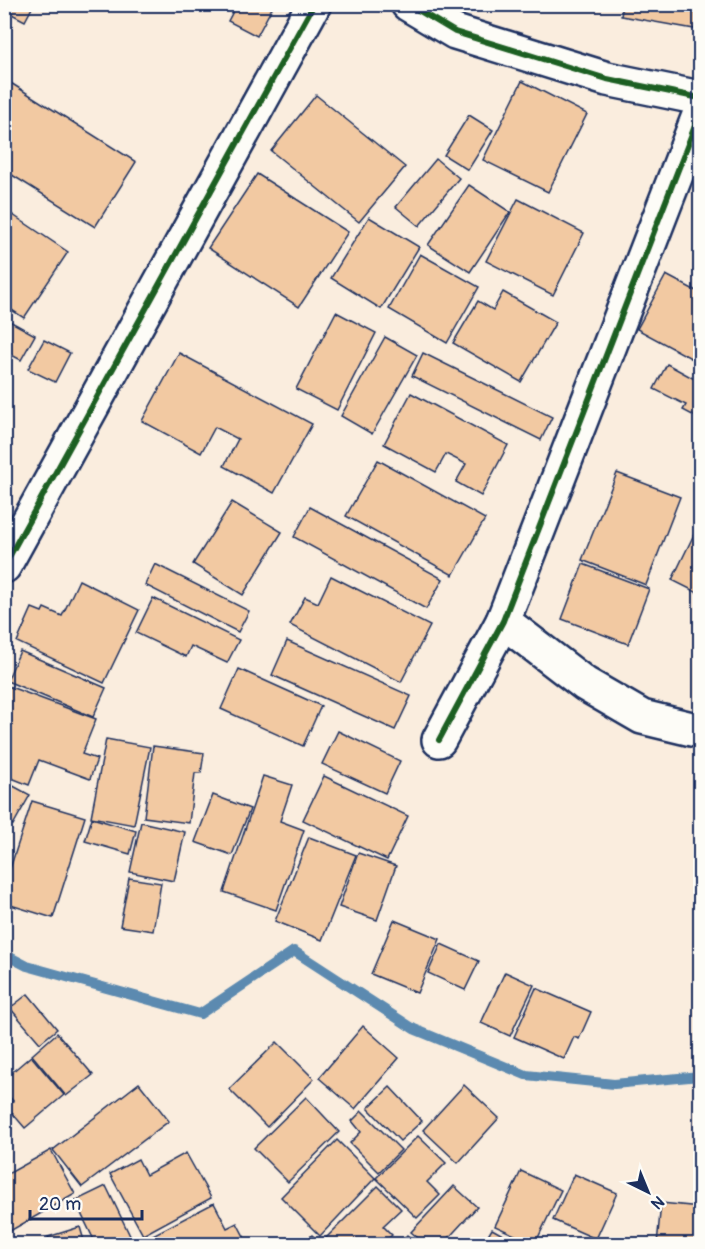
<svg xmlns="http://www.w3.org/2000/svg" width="705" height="1249" font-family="Pangolin,sans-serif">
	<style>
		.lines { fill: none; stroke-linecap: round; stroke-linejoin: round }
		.stream { stroke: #5b8ab0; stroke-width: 10 }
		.building { fill: #f2c9a2; stroke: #1b2f5e; stroke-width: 1.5 }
		.street-casing { stroke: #1b2f5e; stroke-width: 38 }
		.street { stroke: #fdfcf7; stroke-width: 33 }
		.cycleway-casing { stroke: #fdfcf7; stroke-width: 10 }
		.cycleway { stroke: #1b5e20; stroke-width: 6 }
	</style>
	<rect width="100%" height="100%" fill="#faedde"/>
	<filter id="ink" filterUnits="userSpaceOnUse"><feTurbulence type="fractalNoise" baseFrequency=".0167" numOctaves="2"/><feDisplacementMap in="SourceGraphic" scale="12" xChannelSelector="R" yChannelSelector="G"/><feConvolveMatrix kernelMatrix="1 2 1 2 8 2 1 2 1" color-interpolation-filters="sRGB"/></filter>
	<g filter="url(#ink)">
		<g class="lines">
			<polyline class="stream" points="4,954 27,966 200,1014 294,951 414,1029 526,1075 614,1084 700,1076"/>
		</g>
		<g class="building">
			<polygon points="4,4 34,4 25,21 4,10"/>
			<polygon points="237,4 274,4 257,36 228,21"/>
			<polygon points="623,4 700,4 700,30 621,16"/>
			<polygon points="6,80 136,162 95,227 4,170 4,83"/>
			<polygon points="522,81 587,114 548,192 483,160"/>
			<polygon points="316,95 405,167 359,222 271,151"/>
			<polygon points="469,115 493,130 468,170 444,155"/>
			<polygon points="436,159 459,178 419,226 396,207"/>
			<polygon points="257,174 348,232 299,307 208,248"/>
			<polygon points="469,185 510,212 470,272 428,245"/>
			<polygon points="518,199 584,233 553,295 486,261"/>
			<polygon points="4,209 68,252 24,318 4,305"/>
			<polygon points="369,217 419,247 381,309 331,278"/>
			<polygon points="420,254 479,287 447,343 389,309"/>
			<polygon points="666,275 700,293 700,363 637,329"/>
			<polygon points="503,292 556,322 521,382 453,343 478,301 493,310"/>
			<polygon points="336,312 376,333 337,410 296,389"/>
			<polygon points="4,318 35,335 21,360 4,351"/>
			<polygon points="385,337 417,355 372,434 341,416"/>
			<polygon points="44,340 70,353 55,382 28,369"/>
			<polygon points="179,353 312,424 274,493 224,466 238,439 215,427 201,453 142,421"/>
			<polygon points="423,353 552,417 541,440 412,376"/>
			<polygon points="667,364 700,382 700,419 683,410 686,405 654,389"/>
			<polygon points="411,393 508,445 481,496 456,482 466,464 446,454 436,472 384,444"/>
			<polygon points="378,460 485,519 453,575 346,516"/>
			<polygon points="617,473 680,497 646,585 582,560"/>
			<polygon points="232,502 282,532 243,595 193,564"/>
			<polygon points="310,507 443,579 426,609 294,537"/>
			<polygon points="700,522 700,594 672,580"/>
			<polygon points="155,564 249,611 238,632 145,585"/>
			<polygon points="583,564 649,589 628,644 562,619"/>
			<polygon points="331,576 430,626 401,682 290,625 305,597 318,603"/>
			<polygon points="79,580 139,610 104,683 17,642 32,608 42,612 44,608 62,616"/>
			<polygon points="153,598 239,640 227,663 191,646 186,657 136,633"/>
			<polygon points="287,641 411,696 395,730 272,675"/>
			<polygon points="20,651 106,688 93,717 7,681"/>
			<polygon points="239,669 321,706 303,746 221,709"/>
			<polygon points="5,685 96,719 82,754 97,759 90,779 39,760 29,785 4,775"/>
			<polygon points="338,731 400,761 385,793 322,764"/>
			<polygon points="106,739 150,747 134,825 91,817"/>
			<polygon points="153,746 204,753 201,773 195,773 189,823 144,817"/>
			<polygon points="263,776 292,785 280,821 304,830 276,910 224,892"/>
			<polygon points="324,776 408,816 387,860 303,820"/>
			<polygon points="4,781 30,795 13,825 4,820"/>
			<polygon points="213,795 250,809 232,855 195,842"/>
			<polygon points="32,801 85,817 53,918 4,903 4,887"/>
			<polygon points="92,818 136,831 130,854 85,841"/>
			<polygon points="141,822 185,832 174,881 130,872"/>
			<polygon points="309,837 356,855 322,940 275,921"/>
			<polygon points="358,853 396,866 377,920 339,907"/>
			<polygon points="129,878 161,883 153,931 120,926"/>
			<polygon points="394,920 440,939 417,993 371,974"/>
			<polygon points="441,944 479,961 465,990 428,973"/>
			<polygon points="505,972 534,985 510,1036 481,1023"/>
			<polygon points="536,988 591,1012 579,1039 574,1037 564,1059 514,1037"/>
			<polygon points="28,994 57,1029 40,1043 10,1008"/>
			<polygon points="363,1026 399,1058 355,1109 319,1078"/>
			<polygon points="57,1033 93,1075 66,1096 32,1055"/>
			<polygon points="277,1042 314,1079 267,1127 229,1089"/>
			<polygon points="31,1056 64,1095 25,1128 6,1106 13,1101 4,1091 4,1079"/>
			<polygon points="139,1083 169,1121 82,1187 53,1150"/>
			<polygon points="464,1085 499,1118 458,1163 423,1130"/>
			<polygon points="390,1087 422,1121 400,1141 368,1108"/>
			<polygon points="306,1097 339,1132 288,1182 254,1148"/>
			<polygon points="362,1111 401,1150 379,1172 350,1143 361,1132 352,1121"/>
			<polygon points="418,1136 446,1163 427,1182 440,1195 417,1218 376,1178"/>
			<polygon points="337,1140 375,1178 320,1236 281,1197"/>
			<polygon points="51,1150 75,1194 10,1231 4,1221 4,1176"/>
			<polygon points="186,1153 211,1198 143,1235 110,1174 138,1159 146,1175"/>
			<polygon points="521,1171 561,1190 535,1244 495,1226"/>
			<polygon points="574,1174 617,1193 596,1239 553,1220"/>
			<polygon points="106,1186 134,1244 96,1244 75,1201"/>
			<polygon points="378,1186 401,1209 383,1226 392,1235 383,1244 328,1244 324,1240"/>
			<polygon points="454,1186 477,1207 443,1244 425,1244 411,1232"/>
			<polygon points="214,1203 227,1228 237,1223 248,1244 150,1244 147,1238"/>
			<polygon points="661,1203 700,1207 700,1244 657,1244"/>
			<polygon points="80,1227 85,1244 51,1244 48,1237"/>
			<polygon points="492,1229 519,1244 483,1244"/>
			<polygon points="312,1235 322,1244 303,1244"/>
			<polygon points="407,1235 419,1244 399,1244"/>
		</g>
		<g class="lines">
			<defs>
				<g id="street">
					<polyline points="408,4 455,32 607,79 700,98"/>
					<polyline points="4,566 314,4"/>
					<polyline points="503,621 585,684 642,717 700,731"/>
					<polyline points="439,740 503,621 700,113"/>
				</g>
			</defs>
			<use href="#street" class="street-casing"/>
			<use href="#street" class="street"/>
			<defs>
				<g id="cycleway">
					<polyline points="408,4 455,32 607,79 700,98"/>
					<polyline points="4,566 314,4"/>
					<polyline points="439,740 503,621 700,113"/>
				</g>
			</defs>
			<use href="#cycleway" class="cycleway-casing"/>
			<use href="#cycleway" class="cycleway"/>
		</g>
	</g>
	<rect width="705" height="1249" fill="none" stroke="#fdfcf7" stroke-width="24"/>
	<rect x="12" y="12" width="681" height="1225" fill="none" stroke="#1b2f5e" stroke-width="2" filter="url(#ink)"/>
	<g transform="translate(648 1192) rotate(137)" stroke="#fdfcf7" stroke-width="4.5" paint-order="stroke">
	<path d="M0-4.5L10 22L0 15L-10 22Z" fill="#1b2f5e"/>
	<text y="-9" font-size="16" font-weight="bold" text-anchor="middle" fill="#1b2f5e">N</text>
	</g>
	<path d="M30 1210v9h112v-9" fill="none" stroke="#1b2f5e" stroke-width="3"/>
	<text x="39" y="1210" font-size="18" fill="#1b2f5e" stroke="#fdfcf7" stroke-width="4.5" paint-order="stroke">20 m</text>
</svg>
